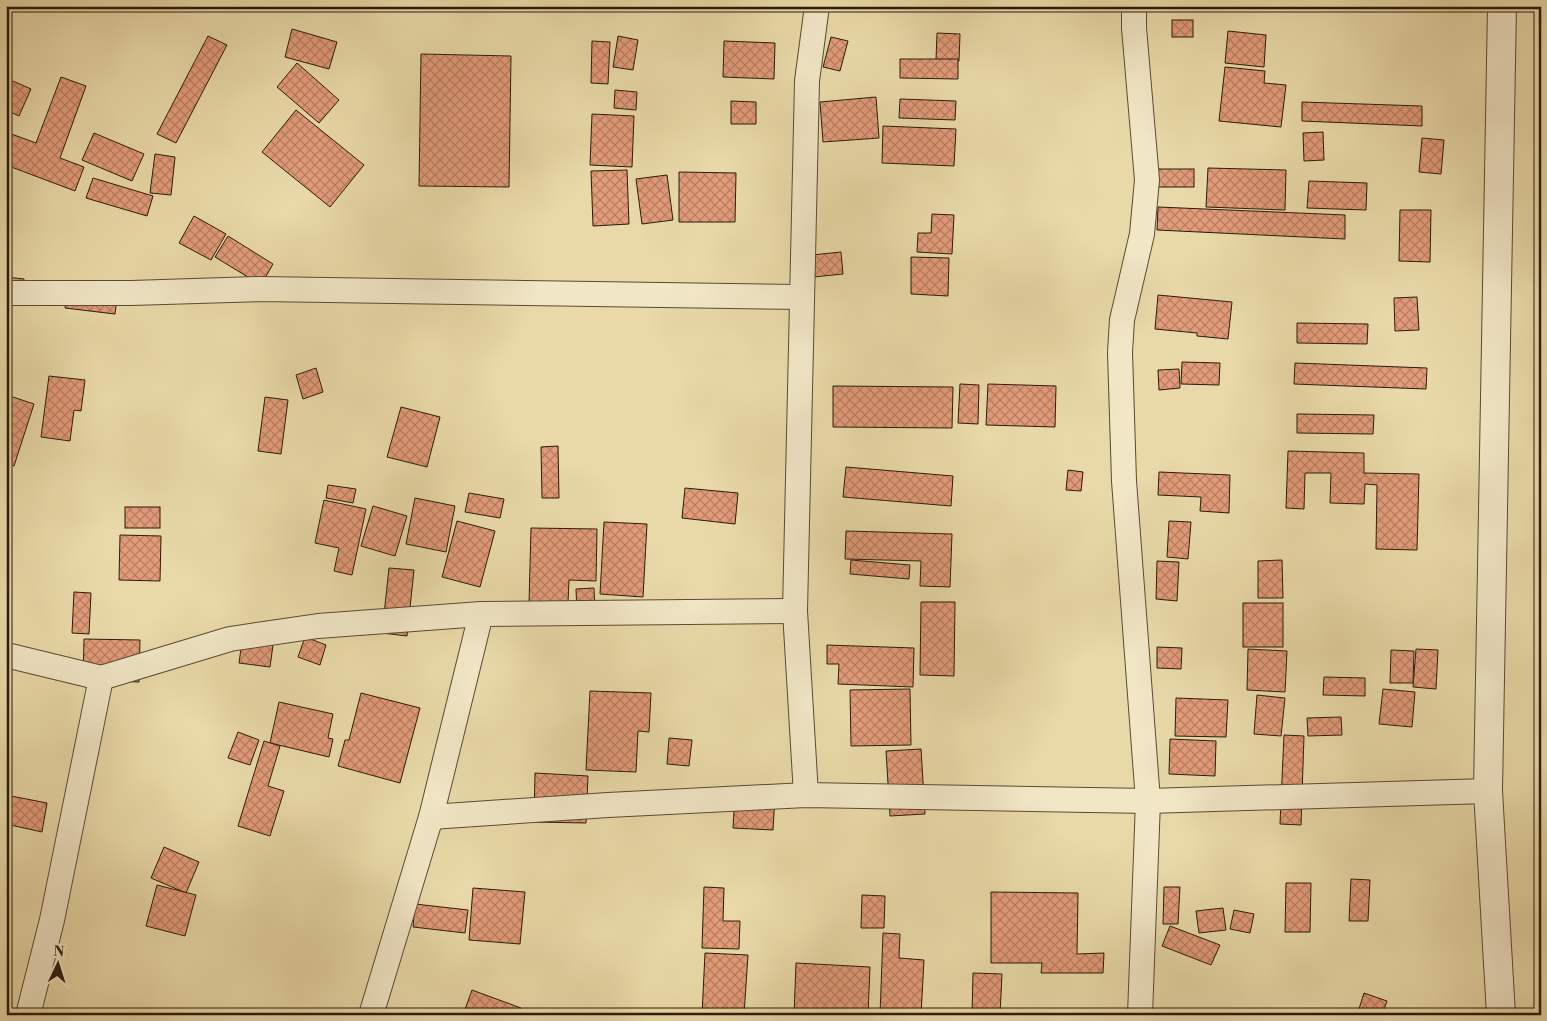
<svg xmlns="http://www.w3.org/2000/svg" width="1547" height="1021" font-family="'Libre Bodoni',serif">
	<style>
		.building { fill: url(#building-cross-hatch); stroke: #2a1b0c }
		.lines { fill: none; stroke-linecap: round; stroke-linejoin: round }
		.minor-casing { stroke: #5a4a33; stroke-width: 26 }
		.tertiary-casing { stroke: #5a4a33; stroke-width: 30 }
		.minor { stroke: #f1e6c6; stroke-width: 24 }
		.tertiary { stroke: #f1e6c6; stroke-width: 28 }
	</style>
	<defs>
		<pattern id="building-cross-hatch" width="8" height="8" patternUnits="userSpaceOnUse" patternTransform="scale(1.25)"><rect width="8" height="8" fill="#e39b79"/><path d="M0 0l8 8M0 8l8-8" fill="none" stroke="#b87e62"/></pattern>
	</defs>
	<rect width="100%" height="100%" fill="#e9d9a8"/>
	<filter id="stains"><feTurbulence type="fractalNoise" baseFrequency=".004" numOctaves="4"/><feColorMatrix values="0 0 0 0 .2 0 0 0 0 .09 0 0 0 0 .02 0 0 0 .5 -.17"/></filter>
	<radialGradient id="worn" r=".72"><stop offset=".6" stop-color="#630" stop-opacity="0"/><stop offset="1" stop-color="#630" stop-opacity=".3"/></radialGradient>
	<g class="building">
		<rect x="1172" y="20" width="21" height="17"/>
		<polygon points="292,29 337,42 329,69 285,57"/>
		<polygon points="1228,31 1266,35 1264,67 1225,63"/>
		<polygon points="937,33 960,34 959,61 936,60"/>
		<polygon points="208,36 227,45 176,143 157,134"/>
		<polygon points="618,36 638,40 633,70 613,67"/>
		<polygon points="831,37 848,41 840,71 823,67"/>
		<polygon points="592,41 610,42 608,84 591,83"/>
		<polygon points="724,41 775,43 774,79 723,77"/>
		<polygon points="421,54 511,56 509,187 419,186"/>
		<polygon points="900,59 958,59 958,79 900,78"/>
		<polygon points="297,63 339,100 319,123 277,87"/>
		<polygon points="1225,67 1265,71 1264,83 1286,85 1281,127 1219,121"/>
		<polygon points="61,77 86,86 60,158 84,167 75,191 6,165 6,132 36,143"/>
		<polygon points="6,78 31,89 19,116 6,110"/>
		<polygon points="615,90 637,92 636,110 614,108"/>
		<polygon points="876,97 879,138 823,142 820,102"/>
		<polygon points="900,99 956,101 955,120 899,118"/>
		<polygon points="731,101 756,102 756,124 731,124"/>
		<polygon points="1302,102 1422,106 1422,126 1302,121"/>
		<polygon points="296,110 364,165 330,207 262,152"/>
		<polygon points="592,114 634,116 632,167 590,165"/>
		<polygon points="883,126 956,129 954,166 882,163"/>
		<polygon points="1323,132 1324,160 1304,161 1303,133"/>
		<polygon points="94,133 144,154 132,181 82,160"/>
		<polygon points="1422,138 1444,140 1441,174 1419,172"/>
		<polygon points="155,154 175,157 171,195 150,193"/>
		<polygon points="1208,168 1286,170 1285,210 1206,207"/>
		<rect x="1157" y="169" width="37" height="18"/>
		<polygon points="627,170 629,224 593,226 591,171"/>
		<polygon points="679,172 736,173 735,222 679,222"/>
		<polygon points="667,175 673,220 642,224 636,179"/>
		<polygon points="93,178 153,196 147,216 86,198"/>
		<polygon points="6,180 11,180 7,209 6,208"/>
		<polygon points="1309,181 1367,183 1366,210 1307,208"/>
		<polygon points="1158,207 1345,215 1345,239 1157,230"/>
		<polygon points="1400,210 1431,210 1430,262 1399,261"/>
		<polygon points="932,214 954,215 952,254 917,252 918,233 931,233"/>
		<polygon points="194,216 226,234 211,260 179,243"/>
		<polygon points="228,236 273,264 261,285 215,257"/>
		<polygon points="841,252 843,274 814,277 812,255"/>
		<polygon points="911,257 949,258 948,296 911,294"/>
		<polygon points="6,277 24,279 20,302 6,300"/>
		<polygon points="68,283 118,290 115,314 65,308"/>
		<polygon points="1158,295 1232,302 1228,339 1197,336 1197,333 1155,329"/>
		<polygon points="1417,297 1419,330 1395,331 1394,298"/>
		<polygon points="1297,323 1368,324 1367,344 1297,343"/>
		<polygon points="1182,362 1220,363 1219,385 1181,384"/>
		<polygon points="1295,363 1427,368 1426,389 1294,384"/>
		<polygon points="316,368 323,392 303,399 296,375"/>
		<polygon points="1179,369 1180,388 1159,390 1158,370"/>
		<polygon points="49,376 85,380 81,411 74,410 70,441 41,437"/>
		<polygon points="960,384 979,385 978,424 958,423"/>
		<polygon points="988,384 1056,386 1055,427 986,425"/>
		<polygon points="833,386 953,387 952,428 833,427"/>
		<polygon points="10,396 34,404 14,466 6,464 6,409"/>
		<polygon points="265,397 288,400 281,454 258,451"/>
		<polygon points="401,407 440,417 427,467 387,457"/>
		<polygon points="1297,414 1374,415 1373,434 1297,433"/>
		<polygon points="558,446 559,498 542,498 541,447"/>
		<polygon points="1288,451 1364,453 1364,473 1419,474 1417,550 1376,549 1377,485 1365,484 1364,504 1330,503 1331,473 1305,473 1304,509 1286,508"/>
		<polygon points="846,467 953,476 951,506 843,497"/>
		<polygon points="1068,470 1083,472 1081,491 1066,490"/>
		<polygon points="1159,472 1230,475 1229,513 1200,511 1201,497 1158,495"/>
		<polygon points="328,485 356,489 353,503 326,498"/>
		<polygon points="685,488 738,493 735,524 682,518"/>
		<polygon points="469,493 504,499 500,518 465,512"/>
		<polygon points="415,498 455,506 446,552 406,544"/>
		<polygon points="324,500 366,509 352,575 334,571 339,548 315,543"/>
		<polygon points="373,506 407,516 395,556 361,546"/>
		<rect x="125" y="507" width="35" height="21"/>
		<polygon points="457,521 495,531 480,587 442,577"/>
		<polygon points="1169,521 1191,522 1188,559 1167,557"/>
		<polygon points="604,522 647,524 643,597 600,594"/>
		<polygon points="531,528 597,529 596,581 569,580 568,603 529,603"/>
		<polygon points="846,531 952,534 950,587 920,586 921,561 845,559"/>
		<polygon points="120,535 161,536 160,581 119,580"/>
		<polygon points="851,560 910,565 909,579 850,574"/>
		<polygon points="1282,560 1283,598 1258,598 1258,561"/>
		<polygon points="1157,561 1179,562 1177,601 1156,599"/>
		<polygon points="389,568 414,570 407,636 382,633"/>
		<polygon points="594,588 595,613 577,614 576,589"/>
		<polygon points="74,592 91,593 89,634 72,633"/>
		<polygon points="921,602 955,602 954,676 920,675"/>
		<rect x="1243" y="603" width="40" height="44"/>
		<polygon points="243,634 274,638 270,667 239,663"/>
		<polygon points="305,637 326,645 320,665 298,657"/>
		<polygon points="84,639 140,640 139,682 83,680"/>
		<polygon points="1541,642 1541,685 1539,685"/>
		<polygon points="827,645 914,648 913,687 838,684 839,664 827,664"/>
		<polygon points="1157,647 1182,648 1181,669 1157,668"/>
		<polygon points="1248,649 1287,651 1285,692 1247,690"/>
		<polygon points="1416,649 1438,650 1436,689 1413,687"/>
		<polygon points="1391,650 1414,651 1413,683 1390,683"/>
		<polygon points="1324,677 1365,678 1365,696 1323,695"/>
		<polygon points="910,689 911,745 851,746 850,690"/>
		<polygon points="1383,689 1415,692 1412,727 1379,724"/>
		<polygon points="590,691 651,693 649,732 638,731 636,772 586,770"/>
		<polygon points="361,693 420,708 400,783 338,766 345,740 349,740"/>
		<polygon points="1257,695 1285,698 1281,736 1254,734"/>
		<polygon points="1176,698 1228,700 1226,737 1175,736"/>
		<polygon points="279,702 333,714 328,738 333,739 329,757 270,743"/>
		<polygon points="1341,717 1342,735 1308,736 1307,718"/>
		<polygon points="238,732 259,740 250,765 228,758"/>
		<polygon points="1284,735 1304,736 1301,825 1280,824"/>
		<polygon points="669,738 692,740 689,766 667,764"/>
		<polygon points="1170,739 1216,741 1215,776 1169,774"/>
		<polygon points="264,741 280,746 268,786 284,791 270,836 238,826"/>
		<polygon points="921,749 925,814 890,816 886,751"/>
		<polygon points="535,773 588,776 586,823 534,822"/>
		<polygon points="6,795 47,803 42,832 6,824"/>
		<polygon points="735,795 775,796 773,830 733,828"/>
		<polygon points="164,847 199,862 186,893 151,878"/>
		<polygon points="1351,879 1370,880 1368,921 1349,921"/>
		<polygon points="1286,883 1311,883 1310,932 1285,932"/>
		<polygon points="157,885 196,895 185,936 146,926"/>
		<polygon points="704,887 724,888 723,921 740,921 739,949 702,948"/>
		<polygon points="1164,887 1180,887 1178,924 1163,924"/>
		<polygon points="473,888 525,892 520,944 469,940"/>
		<polygon points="991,892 1078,893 1077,954 1104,953 1103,973 1041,973 1042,963 991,963"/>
		<polygon points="862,895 885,896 884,928 861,928"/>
		<polygon points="415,904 468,910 465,933 413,927"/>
		<polygon points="1223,908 1226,930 1199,933 1196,911"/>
		<polygon points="1234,910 1254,914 1250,933 1230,929"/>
		<polygon points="1170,926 1220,945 1211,965 1162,946"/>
		<polygon points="883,933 900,934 899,958 924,960 921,1015 880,1015"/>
		<polygon points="705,953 748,955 744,1015 702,1015"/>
		<polygon points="796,963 870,967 868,1015 794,1015"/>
		<polygon points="973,973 1002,974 1000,1015 972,1015"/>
		<polygon points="472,990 521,1008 518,1015 463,1015"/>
		<polygon points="1364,993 1387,1001 1382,1015 1365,1015 1358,1012"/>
		<polygon points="612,1009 655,1015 611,1015"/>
	</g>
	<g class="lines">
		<defs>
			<g id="minor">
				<polyline points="1134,6 1134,28 1147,180 1142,234 1122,320 1120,352 1124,481 1148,801 1140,1015"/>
				<polyline points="6,293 131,293 260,289 802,297"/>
				<polyline points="6,655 101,678 52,920 28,1015"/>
				<polyline points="101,678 230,639 318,626 481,614"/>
				<polyline points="806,795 795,611 807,81 817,6"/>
				<polyline points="431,817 608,805 806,795 1148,801 1488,791"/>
				<polyline points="371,1015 431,817 481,614 795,611"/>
			</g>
			<polyline id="tertiary" points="1501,1015 1488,791 1502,6"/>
		</defs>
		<use href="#minor" class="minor-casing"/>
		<use href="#tertiary" class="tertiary-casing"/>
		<use href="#minor" class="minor"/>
		<use href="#tertiary" class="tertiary"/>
	</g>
	<rect width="1547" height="1021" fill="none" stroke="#e9d9a8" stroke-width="25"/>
	<rect x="8" y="8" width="1532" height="1006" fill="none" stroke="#2a1b0c" stroke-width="2.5"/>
	<rect x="12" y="12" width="1522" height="996" fill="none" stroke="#2a1b0c"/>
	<g transform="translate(58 964) rotate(4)" stroke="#f1e6c6" stroke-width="4" paint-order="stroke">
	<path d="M0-4L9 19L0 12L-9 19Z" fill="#2a1b0c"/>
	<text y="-8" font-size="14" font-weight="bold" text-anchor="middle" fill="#2a1b0c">N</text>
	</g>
	<rect width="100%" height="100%" filter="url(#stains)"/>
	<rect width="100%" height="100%" fill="url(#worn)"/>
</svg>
